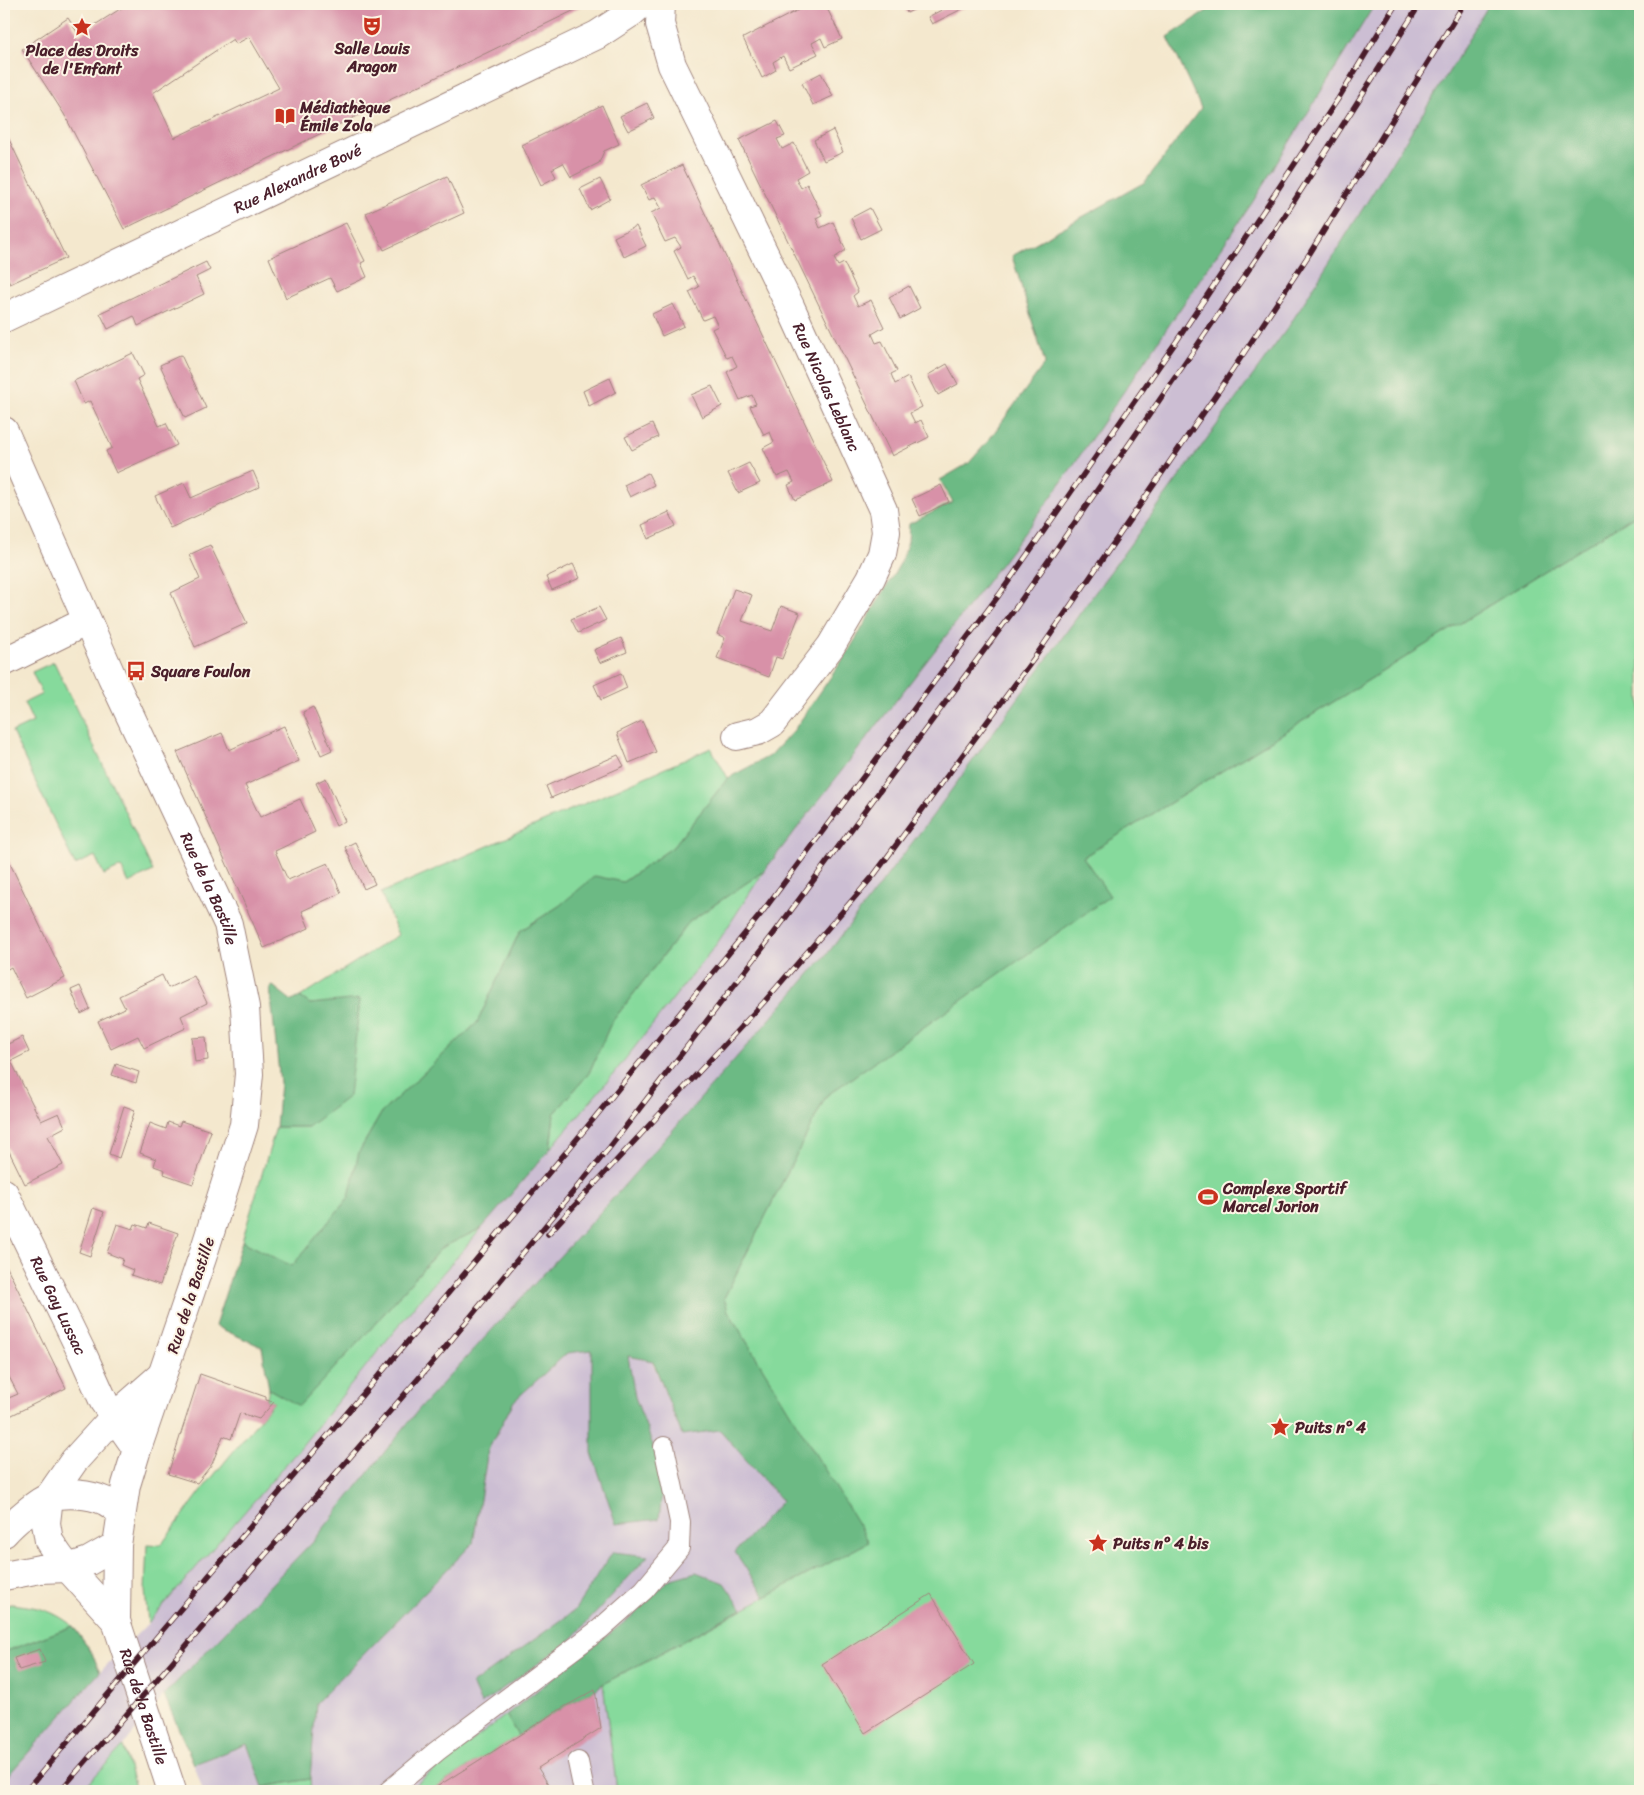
<svg xmlns="http://www.w3.org/2000/svg" width="1644" height="1795" font-family="Sriracha,sans-serif">
	<style>
		.industrial { fill: #ccbed3 }
		.green { fill: #86da9c; stroke: #687c64 }
		.forest { fill: #6cba84; stroke: #5b6c58 }
		.building { fill: #d891a8; fill-rule: evenodd }
		.lines { fill: none; stroke-linecap: round; stroke-linejoin: round }
		.lane-casing { stroke: #9f847c; stroke-width: 22 }
		.street-casing { stroke: #9f847c; stroke-width: 30 }
		.secondary-casing { stroke: #9f847c; stroke-width: 30 }
		.lane { stroke: #fff; stroke-width: 20 }
		.street { stroke: #fff; stroke-width: 28 }
		.secondary { stroke: #fff; stroke-width: 28 }
		.rail-casing { stroke: #4a1f2b; stroke-width: 5.5 }
		.rail { stroke: #fcf5e5; stroke-width: 4; stroke-dasharray: 11; stroke-linecap: butt }
		.labels { text-anchor: middle; stroke-width: 4; stroke-linejoin: round; paint-order: stroke }
		.poi-label { font-size: 16px; font-weight: bold; fill: #4a1f2b; stroke: #fcf5e5; text-anchor: start }
		.street-label { font-size: 16px; fill: #4a1f2b; stroke: #fcf5e5 }
	</style>
	<rect width="100%" height="100%" fill="#fcf5e5"/>
	<filter id="ink" filterUnits="userSpaceOnUse"><feTurbulence type="fractalNoise" baseFrequency=".02" numOctaves="2"/><feDisplacementMap in="SourceGraphic" scale="10" xChannelSelector="R" yChannelSelector="G"/><feConvolveMatrix kernelMatrix="1 2 1 2 8 2 1 2 1" color-interpolation-filters="sRGB"/></filter>
	<filter id="wash" filterUnits="userSpaceOnUse"><feTurbulence type="fractalNoise" baseFrequency=".0096" numOctaves="4" result="noise"/><feDisplacementMap in="SourceGraphic" scale="20" xChannelSelector="R" yChannelSelector="G"/><feGaussianBlur stdDeviation="1.12" result="paint"/><feColorMatrix in="noise" values="0 0 0 0 0 0 0 0 0 0 0 0 0 0 0 0 0 1.4 0 .05"/><feComposite in="paint" operator="in"/></filter>
	<g filter="url(#wash)">
		<rect width="100%" height="100%" fill="#f4e8ce"/>
		<g class="industrial">
			<polygon points="1375,4 1489,4 1455,62 1289,326 931,818 828,953 607,1205 419,1409 315,1539 164,1695 123,1746 81,1791 4,1791 4,1780 100,1672 148,1623 300,1448 416,1304 611,1077 718,942 764,871 1050,499 1252,203"/>
			<polygon points="592,1350 652,1361 682,1435 720,1430 782,1501 735,1552 765,1597 603,1684 617,1791 311,1791 310,1779 315,1703 473,1543 488,1450 514,1401 567,1353"/>
			<polygon points="247,1744 265,1791 203,1791 194,1764"/>
		</g>
		<g class="green">
			<polygon points="1640,512 1640,1791 617,1791 603,1684 868,1542 728,1311 724,1298 826,1096 1109,896 1083,857"/>
			<polygon points="54,662 153,871 129,883 121,867 104,875 95,856 75,865 12,732 33,722 24,703 42,694 32,672"/>
			<polygon points="711,748 728,778 673,847 623,882 559,906 520,931 477,1023 382,1112 359,1152 349,1197 292,1267 242,1241 276,1127 308,1127 356,1032 360,1000 310,1004 300,997 398,935 381,893"/>
			<polygon points="764,871 718,942 611,1077 550,1149 554,1114 589,1073 611,1023 689,922"/>
			<polygon points="482,1228 416,1304 300,1448 148,1623 145,1590 147,1544 161,1545 205,1486 274,1402 266,1400 269,1389 299,1405 367,1333 441,1248"/>
			<path d="M11,1604C37,1607 51,1609 73,1626L4,1652V1606Z"/>
			<polygon points="506,1715 518,1736 430,1791 407,1791"/>
			<polygon points="123,1746 136,1791 81,1791"/>
			<polygon points="310,1779 311,1791 265,1791 263,1787"/>
		</g>
		<g class="forest">
			<polygon points="1217,4 1375,4 1252,203 1129,384 1050,499 936,649 764,871 689,922 611,1023 589,1073 554,1114 550,1149 482,1228 441,1248 367,1333 299,1406 269,1389 262,1347 215,1326 242,1241 292,1266 349,1197 359,1152 382,1112 477,1023 520,931 559,906 595,876 623,882 673,847 728,778 771,755 794,730 848,652 901,562 908,542 909,524 953,502 940,480 969,463 988,441 1045,363 1012,256 1145,182 1201,108 1168,37"/>
			<polygon points="1489,4 1640,4 1640,512 1083,857 1110,896 826,1096 724,1298 728,1311 869,1542 765,1597 735,1552 782,1501 720,1430 682,1435 653,1361 628,1356 635,1397 664,1475 659,1519 616,1524 592,1453 592,1350 567,1353 514,1401 488,1450 473,1543 316,1703 310,1779 263,1787 247,1744 194,1764 164,1695 315,1539 419,1409 607,1205 828,953 931,818 1289,326 1455,62"/>
			<polygon points="273,986 292,1001 300,997 310,1004 360,999 349,1096 308,1127 276,1127 280,1083 270,988"/>
			<polygon points="613,1552 648,1556 571,1640 481,1704 472,1684 574,1611"/>
			<polygon points="696,1572 724,1583 742,1609 603,1684 595,1690 564,1707 518,1736 506,1715 636,1613 668,1580"/>
			<polygon points="73,1626 92,1653 100,1672 4,1780 4,1652"/>
		</g>
		<g id="blocks">
			<g class="building">
				<path d="M128,4H584L583,6L124,229L64,114L22,49L68,18L79,35ZM249,37L279,88L174,138L153,93L233,39L236,44Z"/>
				<polygon points="810,4 825,4 842,39 825,47 821,38 812,43 818,54 789,68 783,56 773,62 776,70 762,78 743,38"/>
				<polygon points="903,4 925,4 907,13"/>
				<polygon points="953,4 972,4 932,24 928,17"/>
				<polygon points="821,73 833,96 813,105 802,83"/>
				<polygon points="647,103 654,118 628,131 620,116"/>
				<polygon points="602,105 619,144 604,151 599,163 571,177 563,163 552,169 556,177 541,185 522,145"/>
				<polygon points="777,121 785,136 777,139 782,149 794,143 808,171 796,178 801,188 807,184 822,215 816,218 820,228 833,222 846,250 834,258 838,266 844,263 858,292 853,296 858,306 871,300 884,327 872,334 876,343 882,341 897,371 891,374 895,384 908,377 922,407 910,413 915,423 921,420 929,437 892,456 739,140"/>
				<polygon points="4,129 66,258 10,284 4,272"/>
				<polygon points="833,130 843,152 824,161 814,140"/>
				<polygon points="682,165 833,482 795,500 788,485 794,482 789,472 777,477 763,448 774,442 770,432 764,435 757,421 750,406 756,404 752,395 740,400 727,372 737,366 732,356 727,358 712,329 718,326 713,316 703,320 689,292 699,287 693,276 688,279 674,251 681,247 675,238 665,242 651,213 661,208 655,197 649,200 641,185"/>
				<polygon points="447,176 464,213 384,250 366,213"/>
				<polygon points="600,179 610,199 590,210 580,189"/>
				<polygon points="870,208 881,229 861,239 851,218"/>
				<polygon points="346,223 365,261 361,263 367,277 337,291 330,278 286,298 269,258"/>
				<polygon points="636,226 646,246 624,257 614,237"/>
				<polygon points="206,262 210,270 196,277 204,294 138,326 134,316 108,329 100,313"/>
				<polygon points="909,286 920,308 900,319 889,297"/>
				<polygon points="673,304 684,326 662,336 652,314"/>
				<polygon points="133,353 144,375 137,379 159,426 166,423 177,445 116,473 106,451 112,448 90,401 84,404 74,381"/>
				<polygon points="181,355 206,408 185,418 160,365"/>
				<polygon points="947,364 958,384 938,395 928,375"/>
				<polygon points="610,378 616,392 589,406 583,391"/>
				<polygon points="712,386 722,406 702,417 691,395"/>
				<polygon points="652,424 658,437 632,450 625,437"/>
				<polygon points="749,463 760,483 738,493 728,473"/>
				<polygon points="253,471 260,487 170,528 155,496 184,483 191,498"/>
				<polygon points="648,473 654,485 630,497 624,485"/>
				<polygon points="941,485 949,502 920,516 912,499"/>
				<polygon points="669,512 676,526 648,539 642,525"/>
				<polygon points="210,545 247,623 195,647 171,593 200,579 189,555"/>
				<polygon points="573,564 580,578 552,590 546,577"/>
				<polygon points="734,589 752,595 742,621 772,631 781,606 800,613 782,659 776,657 769,677 717,658 725,638 717,634"/>
				<polygon points="599,607 606,620 578,633 571,619"/>
				<polygon points="621,638 627,652 600,663 594,650"/>
				<polygon points="621,673 627,688 601,700 594,685"/>
				<polygon points="313,707 332,750 321,755 303,712"/>
				<polygon points="642,721 656,752 629,763 617,733"/>
				<polygon points="284,726 299,761 245,785 260,817 300,799 315,832 275,851 282,867 288,880 328,863 341,893 302,911 309,928 264,948 177,752 222,733 229,750"/>
				<polygon points="618,755 624,766 551,798 546,786"/>
				<polygon points="326,778 345,821 336,826 316,783"/>
				<polygon points="355,842 375,884 364,889 345,847"/>
				<polygon points="4,851 65,978 26,998 11,967 4,971"/>
				<polygon points="162,975 168,988 194,976 207,1003 181,1016 186,1028 144,1048 138,1036 111,1049 98,1021 125,1008 119,996"/>
				<polygon points="80,986 90,1009 81,1014 71,990"/>
				<polygon points="22,1037 29,1052 11,1061 41,1121 59,1113 65,1127 48,1136 63,1165 25,1184 4,1141 4,1046"/>
				<polygon points="206,1037 208,1060 195,1062 192,1038"/>
				<polygon points="116,1064 139,1072 136,1083 112,1075"/>
				<polygon points="124,1106 135,1110 119,1158 109,1154"/>
				<polygon points="181,1121 211,1131 193,1184 164,1174 165,1170 154,1166 156,1159 140,1153 150,1123 166,1129 168,1122 179,1126"/>
				<polygon points="93,1208 104,1212 90,1256 79,1252"/>
				<polygon points="149,1223 178,1233 160,1285 131,1275 133,1270 121,1265 123,1259 107,1253 117,1224 133,1229 135,1224 147,1228"/>
				<polygon points="4,1261 66,1388 4,1419 4,1400 18,1394 6,1371 4,1372"/>
				<polygon points="200,1374 266,1397 266,1400 274,1402 259,1419 240,1413 231,1439 223,1436 212,1464 197,1483 168,1474"/>
				<polygon points="931,1594 974,1664 865,1733 822,1664"/>
				<polygon points="40,1649 45,1662 19,1670 14,1658"/>
				<polygon points="595,1690 601,1728 538,1768 550,1787 543,1791 430,1791 564,1707"/>
			</g>
		</g>
	</g>
	<g filter="url(#ink)">
		<use href="#blocks" fill-opacity="0" stroke="#9f847c" stroke-width="1"/>
		<g class="lines">
			<defs>
				<g id="lane">
					<polyline points="578,1762 584,1791"/>
					<polyline points="389,1791 437,1751 600,1629 644,1590 679,1548 680,1522 664,1447"/>
				</g>
				<g id="street">
					<path id="s1" d="M661,4L660,24L672,65L790,306L883,510L886,532L882,554L871,578L831,646L772,723L758,731L737,736"/>
					<path id="s2" d="M4,318L597,35L632,12L641,4"/>
					<polyline points="4,662 87,621"/>
					<path id="s3" d="M4,1193L82,1353L104,1402L137,1449"/>
					<path d="M4,1533C12,1524 39,1500 50,1497C66,1492 90,1494 105,1501C111,1504 116,1509 121,1512"/>
					<polyline points="4,1576 40,1569 68,1568 89,1561 117,1545"/>
				</g>
				<g id="secondary">
					<path id="s4" d="M4,431L112,677L228,924L245,1007L249,1074L244,1125L202,1258L137,1449L126,1485L117,1545L116,1621"/>
					<path id="s5" d="M162,1375L114,1417L74,1461L49,1497L46,1523L49,1541L59,1556L68,1568L116,1621L172,1791"/>
				</g>
			</defs>
			<use href="#lane" class="lane-casing"/>
			<use href="#street" class="street-casing"/>
			<use href="#secondary" class="secondary-casing"/>
			<use href="#lane" class="lane"/>
			<use href="#street" class="street"/>
			<use href="#secondary" class="secondary"/>
			<defs>
				<g id="rail">
					<polyline points="548,1234 764,1002 874,875 1035,657 1222,386 1310,253 1464,4"/>
					<polyline points="26,1791 420,1327 587,1127 760,915 999,595 1176,342 1338,99 1396,4"/>
					<polyline points="60,1791 444,1349 610,1147 778,928 1017,606 1192,353 1275,231 1420,4"/>
				</g>
			</defs>
			<use href="#rail" class="rail-casing"/>
			<use href="#rail" class="rail"/>
		</g>
	</g>
	<defs>
		<symbol id="theatre-bare" viewBox="-9 -9 18 18"><path d="M-5-5.5Q0-4 5-5.5V0Q5 5 0 6Q-5 5-5 0ZM-3.3-2.5H-1v1.5H-3.3ZM1-2.5H3.3v1.5H1ZM-2.8 1Q0 5.5 2.8 1Z" fill="#c8321e" stroke="#fcf5e5" stroke-width="2.5" paint-order="stroke"/></symbol>
		<symbol id="sight-bare" viewBox="-9 -9 18 18"><path d="M0-6L1.8-2.2L6-1.7L2.9 1.2L3.7 5.4L0 3.3L-3.7 5.4L-2.9 1.2L-6-1.7L-1.8-2.2Z" fill="#c8321e" stroke="#fcf5e5" stroke-width="2.5" paint-order="stroke"/></symbol>
		<symbol id="library-bare" viewBox="-9 -9 18 18"><path d="M-6-4Q-3-5.5-.7-3.5V5Q-3 3-6 4ZM6-4Q3-5.5 .7-3.5V5Q3 3 6 4Z" fill="#c8321e" stroke="#fcf5e5" stroke-width="2.5" paint-order="stroke"/></symbol>
		<symbol id="bus-bare" viewBox="-9 -9 18 18"><path d="M-5-6H5V4H4V6H2V4H-2V6H-4V4H-5ZM-3.5-4V0h7V-4ZM-3.5 1.2v1.5H-2V1.2ZM2 1.2v1.5H3.5V1.2Z" fill="#c8321e" stroke="#fcf5e5" stroke-width="2.5" paint-order="stroke"/></symbol>
		<symbol id="stadium-bare" viewBox="-9 -9 18 18"><path d="M0-5a6.5 5 0 1 0 0 10a6.5 5 0 1 0 0-10ZM-3.5-1.8h7v3.6h-7Z" fill="#c8321e" stroke="#fcf5e5" stroke-width="2.5" paint-order="stroke"/></symbol>
	</defs>
	<g fill-rule="evenodd">
		<use href="#theatre-bare" x="358" y="12" width="28" height="28"/>
		<use href="#sight-bare" x="68" y="13" width="28" height="28"/>
		<use href="#library-bare" x="271" y="102" width="28" height="28"/>
		<use href="#bus-bare" x="122" y="657" width="28" height="28"/>
		<use href="#stadium-bare" x="1194" y="1183" width="28" height="28"/>
		<use href="#sight-bare" x="1266" y="1413" width="28" height="28"/>
		<use href="#sight-bare" x="1084" y="1529" width="28" height="28"/>
	</g>
	<g class="labels">
		<g class="poi-label">
			<text x="372" y="54" text-anchor="middle">Salle Louis<tspan x="372" dy="18">Aragon</tspan></text>
			<text x="82" y="56" text-anchor="middle">Place des Droits<tspan x="82" dy="18">de l'Enfant</tspan></text>
			<text x="300" y="113">Médiathèque<tspan x="300" dy="18">Émile Zola</tspan></text>
			<text x="151" y="677">Square Foulon</text>
			<text x="1223" y="1194">Complexe Sportif<tspan x="1223" dy="18">Marcel Jorion</tspan></text>
			<text x="1295" y="1433">Puits n° 4</text>
			<text x="1113" y="1549">Puits n° 4 bis</text>
		</g>
		<g class="street-label">
			<text dy="6" stroke="none"><textPath href="#s2" startOffset="325">Rue Alexandre Bové</textPath></text>
			<text dy="6" stroke="none"><textPath href="#s1" startOffset="420">Rue Nicolas Leblanc</textPath></text>
			<text dy="6" stroke="none"><textPath href="#s4" startOffset="502">Rue de la Bastille</textPath></text>
			<text transform="translate(190 1295) rotate(-72)" y="6">Rue de la Bastille</text>
			<text dy="6" stroke="none"><textPath href="#s3" startOffset="125">Rue Gay Lussac</textPath></text>
			<text dy="6" stroke="none"><textPath href="#s5" startOffset="406">Rue de la Bastille</textPath></text>
		</g>
	</g>
	<rect width="1644" height="1795" fill="none" stroke="#fcf5e5" stroke-width="20"/>
</svg>
